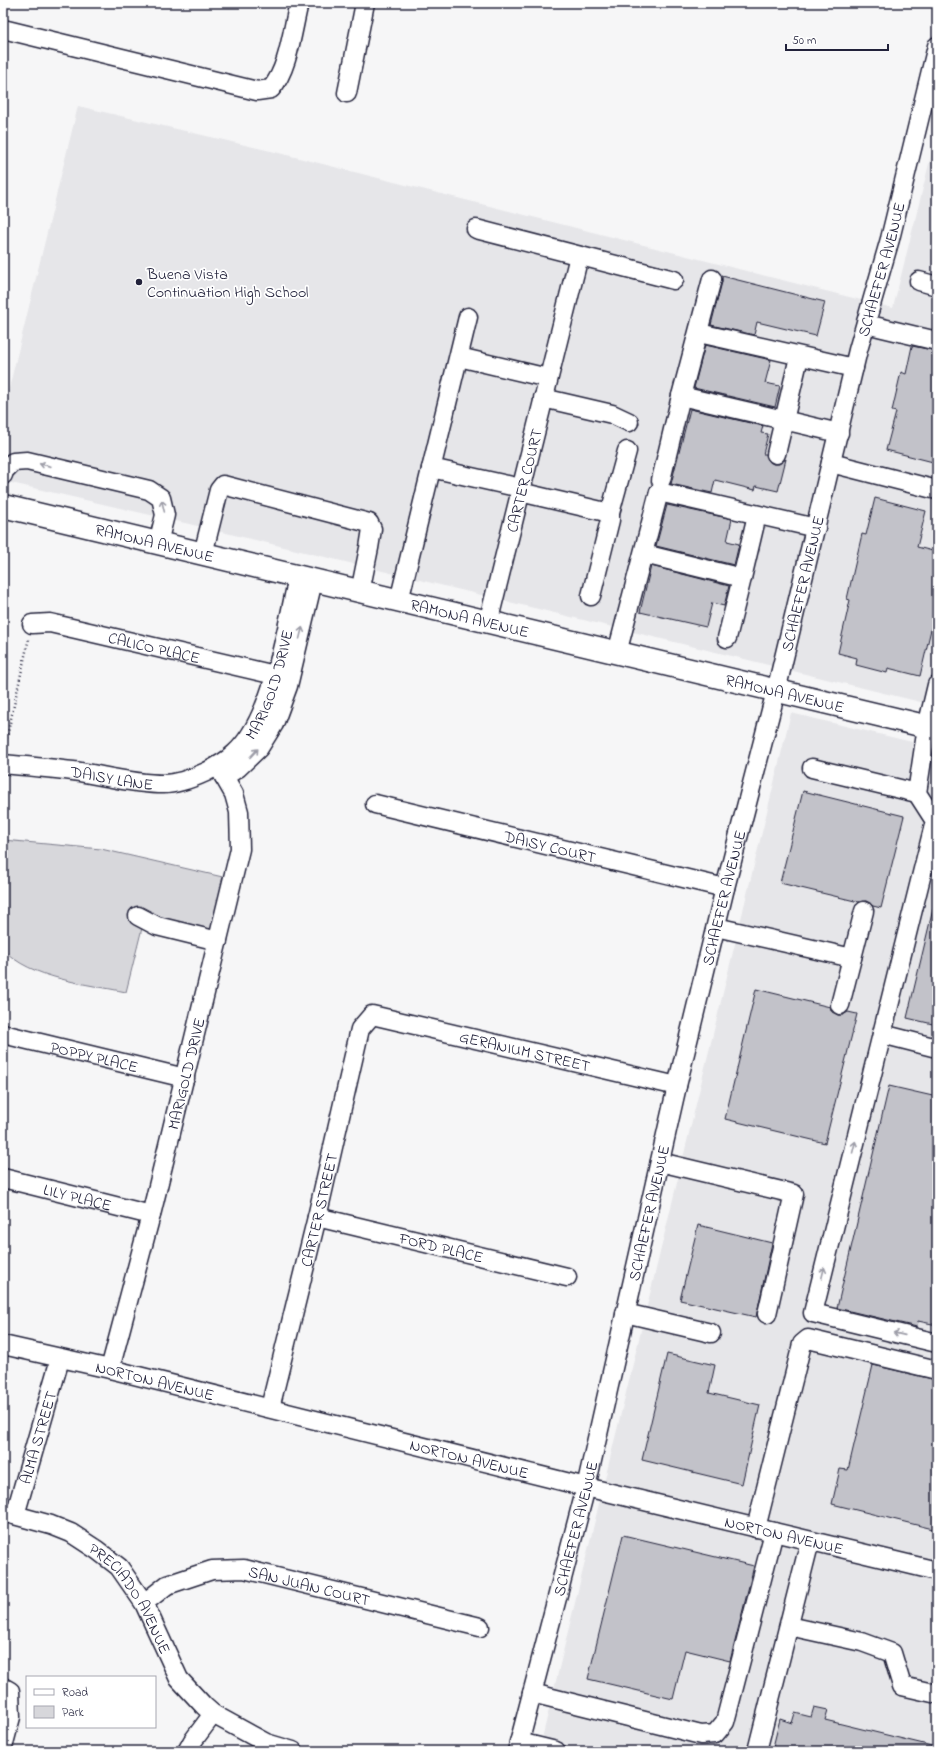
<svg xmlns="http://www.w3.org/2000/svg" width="940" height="1754" font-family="'Indie Flower',sans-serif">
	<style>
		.built { fill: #e6e6e9 }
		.green { fill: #d7d7db; stroke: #7c7c8b }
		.building { fill: #c2c2c9; stroke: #22223b }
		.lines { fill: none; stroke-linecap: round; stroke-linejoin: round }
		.minor-casing { stroke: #22223b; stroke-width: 21 }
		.major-casing { stroke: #22223b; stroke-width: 25 }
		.path { stroke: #22223b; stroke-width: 2.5; stroke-dasharray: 1 3; stroke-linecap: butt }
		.minor { stroke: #fff; stroke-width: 18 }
		.major { stroke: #fff; stroke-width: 22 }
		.oneway { stroke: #9c9ca7 }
		.poi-dot { fill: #22223b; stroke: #fff; stroke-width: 1.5 }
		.labels { text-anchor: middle; stroke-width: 3.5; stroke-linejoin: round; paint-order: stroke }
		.street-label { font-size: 16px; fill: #22223b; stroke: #fff }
		.poi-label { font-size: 16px; fill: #22223b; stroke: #fff; text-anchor: start }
	</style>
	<rect width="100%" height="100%" fill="#f6f6f7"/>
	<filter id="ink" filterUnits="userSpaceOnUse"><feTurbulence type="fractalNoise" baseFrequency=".025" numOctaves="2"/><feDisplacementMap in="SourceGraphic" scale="8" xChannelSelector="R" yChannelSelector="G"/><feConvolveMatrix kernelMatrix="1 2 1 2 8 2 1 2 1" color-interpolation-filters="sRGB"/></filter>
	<g filter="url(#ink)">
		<g class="built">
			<polygon points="78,106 275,152 893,308 937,132 937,706 185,523 3,481 3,413"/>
			<polygon points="791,713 937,748 937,1751 539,1751"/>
		</g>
		<path class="green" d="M3,840L101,849L227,878L215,929L143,924L126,992C88,984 30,979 3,949Z"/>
		<g class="building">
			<polygon points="722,276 825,302 816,336 757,322 754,335 711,325 722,282"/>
			<polygon points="705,345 771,360 765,383 780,386 775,407 694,388"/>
			<polygon points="912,346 937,351 937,463 886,450 896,412 892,411 901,372 906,374"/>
			<polygon points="690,409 763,426 761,433 768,434 763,454 766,454 769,461 773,464 779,464 786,459 778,491 756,486 755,490 715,480 712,493 671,484"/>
			<polygon points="875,498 926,511 917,547 937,552 937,604 920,676 888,668 887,673 856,665 857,658 838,653 850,600 847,599 862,534 866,535"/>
			<polygon points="667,505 732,519 727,541 739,544 734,565 656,546"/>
			<polygon points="651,566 729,586 724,606 712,603 706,627 640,612"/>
			<polygon points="803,791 904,816 881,908 873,906 866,901 859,902 780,883"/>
			<polygon points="933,909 937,910 937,1025 907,1018"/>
			<polygon points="756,989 830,1007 832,1012 838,1015 843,1015 848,1012 857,1014 825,1143 725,1119"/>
			<polygon points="889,1086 937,1097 937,1325 918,1321 917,1327 837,1308"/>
			<polygon points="698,1225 772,1243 756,1317 680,1300"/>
			<polygon points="667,1354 715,1365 709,1393 760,1405 742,1484 642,1460"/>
			<polygon points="873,1365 937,1380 937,1530 832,1504 840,1469 848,1470"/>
			<polygon points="623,1535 754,1566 730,1661 685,1650 673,1699 588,1679"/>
			<polygon points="814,1707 828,1710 825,1720 936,1747 936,1751 772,1751 780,1719 792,1723 795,1713 811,1717"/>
		</g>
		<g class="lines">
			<defs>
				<g id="minor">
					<path d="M3,29L257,91L271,89C289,68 292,30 299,3"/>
					<polyline points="347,93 365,3"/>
					<polyline points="476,229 674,280"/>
					<polyline points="712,279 681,396 839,433"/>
					<polyline points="919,281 937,286"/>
					<polyline points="866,324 937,341"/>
					<polyline points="699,333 854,368"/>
					<polyline points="459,357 548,378"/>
					<polyline points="543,398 612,414 629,422"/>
					<polyline points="776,454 799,357"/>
					<polyline points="831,463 937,490"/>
					<polyline points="431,468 521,488"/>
					<polyline points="3,475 4,471 13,462 27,461 149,490 161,498 165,515 158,543"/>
					<polyline points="661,480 681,396"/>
					<polyline points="520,492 610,513"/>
					<polyline points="203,554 219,490 223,485 369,523 372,529 369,548 360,592"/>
					<polyline points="644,554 742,578 757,515"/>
					<polyline points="591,596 610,520 610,513 627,451"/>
					<polyline points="399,601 468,317"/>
					<path id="s1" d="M488,623L579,256"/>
					<path id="s2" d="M32,624L50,623L275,675"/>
					<polyline points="727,638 742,578"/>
					<polyline points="617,653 659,492 816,528"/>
					<polyline points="937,685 927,727 917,793 935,821 882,1034 937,1048"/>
					<path id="s3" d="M3,764C26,766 50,768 73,771C102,775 132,784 163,784C177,784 193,778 206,772C216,767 226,762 234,754C273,721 287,625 298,577"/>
					<polyline points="812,768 917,793"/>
					<polyline points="224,777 238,768 259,748 274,724 288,686 313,581"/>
					<path id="s4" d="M375,804L725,888"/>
					<polyline points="138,916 157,926 218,941"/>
					<polyline points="716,927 852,958"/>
					<polyline points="840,1005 864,911"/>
					<path id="s5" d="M3,1034L185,1078"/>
					<polyline points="882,1034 813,1313 937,1343"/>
					<polyline points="660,1162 794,1194 767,1314"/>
					<path id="s6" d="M3,1178L151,1215"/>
					<path id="s7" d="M317,1217L567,1277"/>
					<polyline points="625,1313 711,1333"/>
					<path id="s8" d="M3,1345L110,1369L586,1487L937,1571"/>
					<path id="s9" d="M110,1369L151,1215L240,849L239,812L234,794L218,766"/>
					<path id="s10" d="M270,1408L317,1217L360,1029L372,1015L677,1086"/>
					<path id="s11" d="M3,1512L51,1525L71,1533L97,1550L119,1567L144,1603L179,1679L204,1706L213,1714L266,1743L293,1751"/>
					<path id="s12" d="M15,1515L60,1359"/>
					<polyline points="756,1528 802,1344 808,1339 937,1370"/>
					<path id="s13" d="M144,1603L167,1585L212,1570L244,1569L480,1627"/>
					<polyline points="789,1626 862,1642 892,1653 902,1686 937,1694"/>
					<polyline points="3,1687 10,1691 11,1717 3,1747"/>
					<polyline points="532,1693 701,1735 715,1734 725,1722 774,1532"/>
					<polyline points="519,1742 556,1751"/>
					<polyline points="187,1751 192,1742 213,1714"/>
					<path id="s14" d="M517,1751L586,1487L677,1086L725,888L776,691L858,350L890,239L937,46"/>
					<polyline points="757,1751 810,1541"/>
				</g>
				<g id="major">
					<path id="s15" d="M3,506L937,729"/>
				</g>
			</defs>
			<use href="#minor" class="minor-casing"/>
			<use href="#major" class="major-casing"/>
			<polyline class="path" points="4,750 29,638"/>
			<use href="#minor" class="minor"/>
			<use href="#major" class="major"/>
		</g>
		<defs><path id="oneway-shaft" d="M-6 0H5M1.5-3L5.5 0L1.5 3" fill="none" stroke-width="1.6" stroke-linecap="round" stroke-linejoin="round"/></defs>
		<g class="oneway">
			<use href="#oneway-shaft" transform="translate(45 465) rotate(-167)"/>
			<use href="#oneway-shaft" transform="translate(163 506) rotate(-103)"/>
			<use href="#oneway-shaft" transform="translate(301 633) rotate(-76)"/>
			<use href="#oneway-shaft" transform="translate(254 753) rotate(-47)"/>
			<use href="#oneway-shaft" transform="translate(854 1147) rotate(-76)"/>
			<use href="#oneway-shaft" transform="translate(823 1273) rotate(-76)"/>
			<use href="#oneway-shaft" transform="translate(899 1334) rotate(-167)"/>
		</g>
	</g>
	<circle class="poi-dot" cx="139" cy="282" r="4"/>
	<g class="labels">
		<g class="street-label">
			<text dy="6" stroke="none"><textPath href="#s14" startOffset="1526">SCHAEFER AVENUE</textPath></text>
			<text dy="6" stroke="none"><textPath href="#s1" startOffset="147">CARTER COURT</textPath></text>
			<text dy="6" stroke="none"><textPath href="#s15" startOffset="156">RAMONA AVENUE</textPath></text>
			<text dy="6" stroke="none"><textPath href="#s14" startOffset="1202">SCHAEFER AVENUE</textPath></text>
			<text dy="6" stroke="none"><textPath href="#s15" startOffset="480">RAMONA AVENUE</textPath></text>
			<text dy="6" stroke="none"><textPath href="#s2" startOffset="125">CALICO PLACE</textPath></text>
			<text dy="6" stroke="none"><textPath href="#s3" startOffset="319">MARIGOLD DRIVE</textPath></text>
			<text dy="6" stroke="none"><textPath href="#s15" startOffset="804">RAMONA AVENUE</textPath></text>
			<text dy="6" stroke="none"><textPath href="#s3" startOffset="110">DAISY LANE</textPath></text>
			<text dy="6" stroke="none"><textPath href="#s4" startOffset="180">DAISY COURT</textPath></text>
			<text dy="6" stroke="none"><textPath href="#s14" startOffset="878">SCHAEFER AVENUE</textPath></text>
			<text dy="6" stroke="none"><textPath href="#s10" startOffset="565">GERANIUM STREET</textPath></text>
			<text dy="6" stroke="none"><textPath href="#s5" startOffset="94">POPPY PLACE</textPath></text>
			<text dy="6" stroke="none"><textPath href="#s9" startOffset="305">MARIGOLD DRIVE</textPath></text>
			<text dy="6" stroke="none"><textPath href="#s6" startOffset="77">LILY PLACE</textPath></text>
			<text dy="6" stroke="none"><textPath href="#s10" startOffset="204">CARTER STREET</textPath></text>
			<text dy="6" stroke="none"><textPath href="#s14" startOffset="554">SCHAEFER AVENUE</textPath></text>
			<text dy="6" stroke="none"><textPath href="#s7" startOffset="128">FORD PLACE</textPath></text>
			<text dy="6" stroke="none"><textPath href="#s8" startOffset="156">NORTON AVENUE</textPath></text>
			<text dy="6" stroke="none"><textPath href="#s12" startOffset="81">ALMA STREET</textPath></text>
			<text dy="6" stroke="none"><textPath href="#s8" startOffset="480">NORTON AVENUE</textPath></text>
			<text dy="6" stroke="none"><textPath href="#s14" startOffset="230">SCHAEFER AVENUE</textPath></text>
			<text dy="6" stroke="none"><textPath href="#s8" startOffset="804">NORTON AVENUE</textPath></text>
			<text dy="6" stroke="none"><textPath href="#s13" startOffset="176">SAN JUAN COURT</textPath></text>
			<text dy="6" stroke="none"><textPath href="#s11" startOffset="162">PRECIADO AVENUE</textPath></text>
		</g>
		<g class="poi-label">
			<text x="147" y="279">Buena Vista<tspan x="147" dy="18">Continuation High School</tspan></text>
		</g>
	</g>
	<rect width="940" height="1754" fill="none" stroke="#fff" stroke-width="16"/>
	<rect x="8" y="8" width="924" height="1738" fill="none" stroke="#22223b" stroke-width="1.5" filter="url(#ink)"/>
	<rect x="26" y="1676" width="130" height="52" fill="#ffffff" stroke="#a7a7b1"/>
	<rect x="34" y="1689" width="20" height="6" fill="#ffffff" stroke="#a7a7b1"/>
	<text x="62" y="1696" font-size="12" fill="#22223b">Road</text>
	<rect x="34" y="1706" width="20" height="12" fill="#d7d7db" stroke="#a7a7b1"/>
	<text x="62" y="1716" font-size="12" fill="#22223b">Park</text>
	<path d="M786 44v6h102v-6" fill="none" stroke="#22223b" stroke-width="2"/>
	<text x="792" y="44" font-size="12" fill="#22223b" stroke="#ffffff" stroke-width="3" paint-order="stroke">50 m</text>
</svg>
